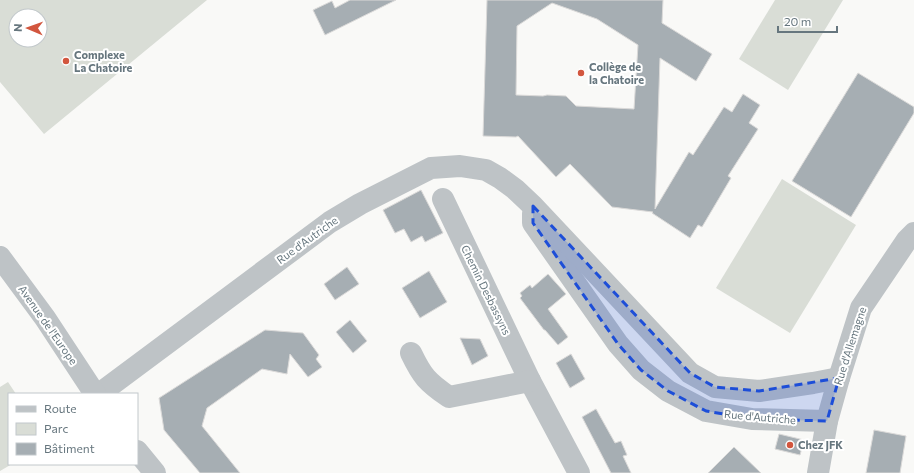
<svg xmlns="http://www.w3.org/2000/svg" width="914" height="473" font-family="Commissioner,sans-serif">
	<style>
		.green { fill: #d9ddd6; fill-rule: evenodd }
		.building { fill: #a6aeb3; stroke: #dbdad9; fill-rule: evenodd }
		.lines { fill: none; stroke-linecap: round; stroke-linejoin: round }
		.minor { stroke: #bec3c6; stroke-width: 22 }
		.tertiary { stroke: #bec3c6; stroke-width: 22 }
		.marked { fill: #1d4ed8; fill-opacity: 0.2; stroke: #1d4ed8; stroke-width: 3; stroke-dasharray: 8 5; stroke-linejoin: round }
		.poi-dot { fill: #d2563e; stroke: #fff; stroke-width: 1.5 }
		.labels { text-anchor: middle; stroke-width: 4; stroke-linejoin: round; paint-order: stroke }
		.poi-label { font-size: 11px; font-weight: bold; fill: #66767e; stroke: #fff; text-anchor: start }
		.street-label { font-size: 11px; fill: #66767e; stroke: #fff }
	</style>
	<rect width="100%" height="100%" fill="#f9f9f7"/>
	<g class="green">
		<path d="M0,0H207L44,134L0,82ZM16,16H40V40H16Z"/>
		<polygon points="775,0 843,0 788,90 739,59"/>
		<polygon points="782,179 856,225 790,333 716,288"/>
		<polygon points="8,382 16,394 9,394 9,464 12,464 0,471 0,387"/>
	</g>
	<g class="building">
		<polygon points="350,0 396,0 325,35 313,10 332,1 335,8"/>
		<path d="M487,0H663L662,23L712,54L696,81L660,58L655,209L689,152L693,155L724,107L732,112L743,94L760,105L749,123L758,129L728,176L731,178L702,227L698,225L690,238L652,213L653,212L612,207L570,164L556,177L518,136L516,137L483,136ZM552,3L597,19L638,45L634,109L576,106L566,96L547,95L543,96L516,95L517,26Z"/>
		<polygon points="858,73 914,107 914,113 851,217 792,181"/>
		<polygon points="421,190 443,233 425,242 422,236 411,242 404,229 395,233 383,210"/>
		<polygon points="347,267 359,284 335,300 324,284"/>
		<polygon points="429,271 447,302 420,318 402,288"/>
		<polygon points="548,274 566,294 548,309 568,337 558,345 545,330 544,330 520,298 522,296 520,293 530,285 532,288"/>
		<polygon points="350,320 367,341 353,353 336,332"/>
		<polygon points="265,330 303,333 319,355 316,359 322,367 308,377 290,354 287,374 262,369 207,408 202,426 240,473 200,473 164,430 159,398"/>
		<polygon points="460,338 480,339 488,356 472,365"/>
		<polygon points="571,354 585,379 570,388 556,363"/>
		<polygon points="596,409 615,443 621,441 627,455 623,456 631,473 611,473 582,417"/>
		<polygon points="874,430 906,436 900,473 866,473"/>
		<polygon points="779,434 804,440 800,455 775,449"/>
		<polygon points="734,447 761,473 708,473"/>
	</g>
	<g class="lines">
		<g class="minor">
			<polyline points="443,199 530,381 579,473"/>
			<polyline points="533,214 533,223 618,344 641,370 668,391 706,411 752,419 827,421"/>
			<path d="M411,353C422,376 427,382 449,397L530,381"/>
			<polyline points="99,394 330,222 360,204 431,168 460,166 486,170 500,178 515,189 533,206 690,373 715,387 759,391 813,383 839,378"/>
			<polyline points="818,473 827,421 839,378 861,308 907,240 914,233"/>
		</g>
		<g class="tertiary">
			<polyline points="0,257 45,318 95,394"/>
			<polyline points="137,451 155,473"/>
		</g>
	</g>
	<path class="marked" d="M533,206L690,373L715,387L759,391L839,378L827,421L752,419L706,411L668,391L641,370L618,344L533,223Z"/>
	<g class="poi-dot">
		<circle cx="66" cy="61" r="4"/>
		<circle cx="581" cy="73" r="4"/>
		<circle cx="790" cy="445" r="4"/>
	</g>
	<g class="labels">
		<g class="poi-label">
			<text x="74" y="59">Complexe<tspan x="74" dy="13">La Chatoire</tspan></text>
			<text x="589" y="71">Collège de<tspan x="589" dy="13">la Chatoire</tspan></text>
			<text x="798" y="449">Chez JFK</text>
		</g>
		<g class="street-label">
			<text transform="translate(307 240) rotate(-36)" y="4">Rue d'Autriche</text>
			<text transform="translate(486 290) rotate(64)" y="4">Chemin Desbassyns</text>
			<text transform="translate(48 325) rotate(55)" y="4">Avenue de l'Europe</text>
			<text transform="translate(850 346) rotate(-72)" y="4">Rue d'Allemagne</text>
			<text transform="translate(760 417) rotate(5)" y="4">Rue d'Autriche</text>
		</g>
	</g>
	<rect x="8" y="393" width="130" height="72" fill="#ffffff" stroke="#c2c8cb"/>
	<rect x="16" y="406" width="20" height="6" fill="#bec3c6" stroke="#c2c8cb"/>
	<text x="44" y="413" font-size="12" fill="#66767e">Route</text>
	<rect x="16" y="423" width="20" height="12" fill="#d9ddd6" stroke="#c2c8cb"/>
	<text x="44" y="433" font-size="12" fill="#66767e">Parc</text>
	<rect x="16" y="443" width="20" height="12" fill="#a6aeb3" stroke="#c2c8cb"/>
	<text x="44" y="453" font-size="12" fill="#66767e">Bâtiment</text>
	<g transform="translate(28 28) rotate(272)"><circle r="19" fill="#ffffff" stroke="#c2c8cb"/>
	<path d="M0-3L7 15L0 10L-7 15Z" fill="#d2563e"/>
	<text y="-6" font-size="11" font-weight="bold" text-anchor="middle" fill="#66767e">N</text>
	</g>
	<path d="M778 26v6h59v-6" fill="none" stroke="#66767e" stroke-width="2"/>
	<text x="784" y="26" font-size="12" fill="#66767e" stroke="#ffffff" stroke-width="3" paint-order="stroke">20 m</text>
</svg>
